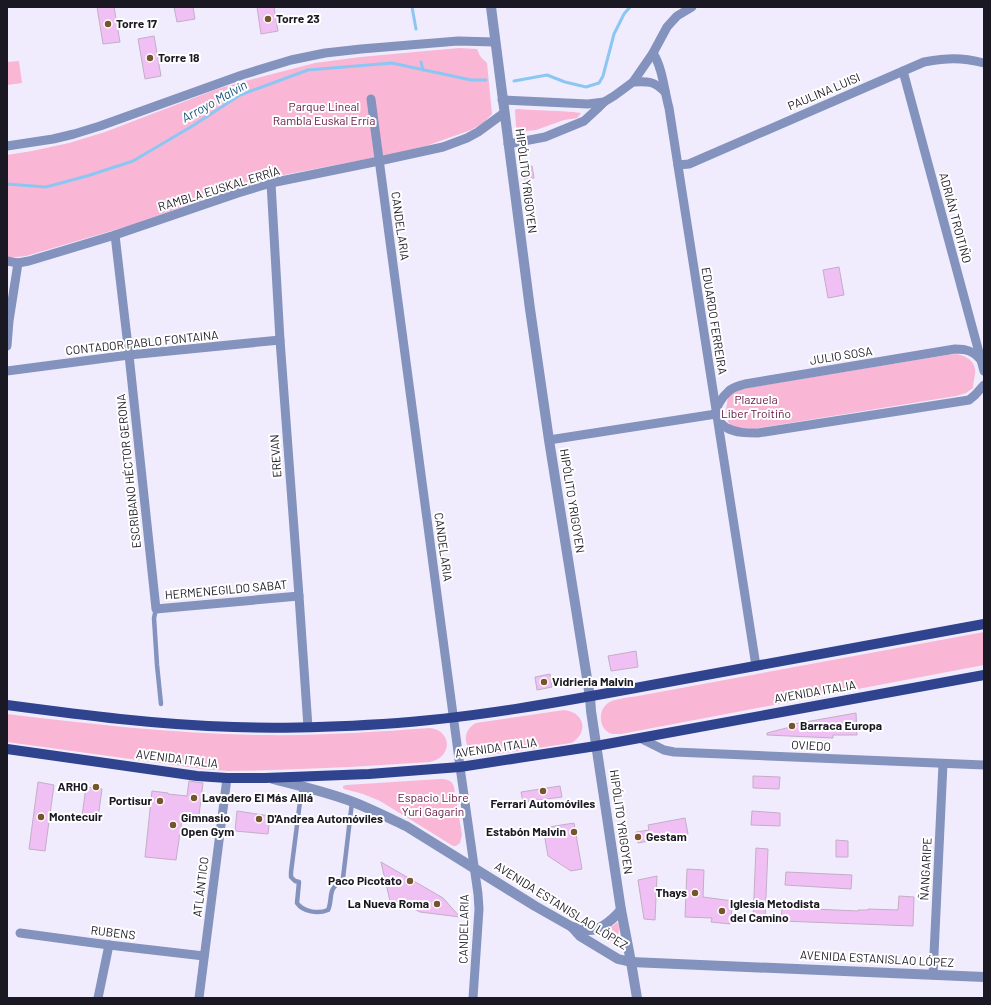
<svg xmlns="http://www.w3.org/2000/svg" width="991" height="1005" font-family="Barlow,sans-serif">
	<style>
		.green { fill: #f9b7d5 }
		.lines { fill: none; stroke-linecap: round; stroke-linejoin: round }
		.stream { stroke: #8cc6f3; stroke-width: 3 }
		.building { fill: #f0c0f5; stroke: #c3aec6 }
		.service { stroke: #8493be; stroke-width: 4.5 }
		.minor { stroke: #8493be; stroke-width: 9 }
		.tertiary { stroke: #8493be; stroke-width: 10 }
		.primary { stroke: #30438e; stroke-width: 10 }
		.poi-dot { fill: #76552c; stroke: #fff; stroke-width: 1.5 }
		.labels { text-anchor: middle; stroke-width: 4; stroke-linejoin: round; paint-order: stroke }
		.poi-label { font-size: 12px; font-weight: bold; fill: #1a1822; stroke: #fff; text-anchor: start }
		.street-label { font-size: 12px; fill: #1a1822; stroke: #fff }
		.park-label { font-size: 12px; fill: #641743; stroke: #fff }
		.water-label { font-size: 13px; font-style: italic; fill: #12547e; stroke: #fff }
	</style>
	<rect width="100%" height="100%" fill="#f0ecfe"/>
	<g class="green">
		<polygon points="459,48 477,49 480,56 487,63 492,114 483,123 471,130 426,146 388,155 278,176 236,188 128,226 26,256 17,257 7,257 7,155 32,151 69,143 105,132 217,89 253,79 315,63 360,57"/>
		<polygon points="19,61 22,83 7,85 7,62"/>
		<path d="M517,109C538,111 560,110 581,113L577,118L564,120L536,130L518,132L516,126L515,110Z"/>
		<path d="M956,354C964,355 974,360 975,369C976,374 973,382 973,388L966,393L956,396L753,429L733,428L728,422L726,410L728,397L735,390L947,355Z"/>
		<path d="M984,632V665L621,734C619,734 615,734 612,734C599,730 597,711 608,703C613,699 631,697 638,696Z"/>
		<path d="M564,710C585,712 589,733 571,743L484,756C464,754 459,732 476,723Z"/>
		<path d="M7,714C91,724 176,734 261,735C317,736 374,732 430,728C453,731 452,758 430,762L350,767L275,770L228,771L203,769L7,742Z"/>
		<path d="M440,779C447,779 452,780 454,787L462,835L460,843L456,846H453L416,823L380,801L363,794L344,789L343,788V786L346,785Z"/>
		<path d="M617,922C621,929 619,936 613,941L609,940L601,936L600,934L614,925Z"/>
	</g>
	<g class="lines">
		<g class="stream">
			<polyline points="412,7 416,29"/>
			<polyline points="421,62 423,70"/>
			<polyline points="514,81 547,75 565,82 586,87 599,83 603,76 614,34 624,14 630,7"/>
			<polyline points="7,184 46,187 87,176 133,161 194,125 240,95 308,70 392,63 471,80 486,80"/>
		</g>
	</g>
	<g class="building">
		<polygon points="97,7 114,7 120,42 103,44"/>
		<polygon points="174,7 193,7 195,19 177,22"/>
		<polygon points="257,7 274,7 278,31 261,34"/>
		<polygon points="154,36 161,76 145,79 138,39"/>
		<polygon points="532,166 534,178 524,179 523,170 525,167"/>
		<polygon points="839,267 844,295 828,298 823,270"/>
		<polygon points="636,651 638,667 611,671 608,656"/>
		<polygon points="550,674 552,687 537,690 535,677"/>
		<polygon points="856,713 857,735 833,735 833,738 767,735 767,733 794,726 794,724"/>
		<polygon points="753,776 780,777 779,789 753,788"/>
		<polygon points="189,781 203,783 199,815 183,813 176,860 145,857 152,791 168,793 168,794 187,796"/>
		<polygon points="38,782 54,785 45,851 29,849"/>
		<polygon points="560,786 562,797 523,802 521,792"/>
		<polygon points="86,787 102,789 98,818 82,816"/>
		<polygon points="237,811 270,816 268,834 235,831"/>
		<polygon points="752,811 780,813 780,826 751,825"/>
		<polygon points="685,818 688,834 638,843 636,832 649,830 648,825"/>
		<polygon points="574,823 582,869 571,871 548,856 544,833 550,832 549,827"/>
		<polygon points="836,840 848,841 848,857 836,857"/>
		<polygon points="756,848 768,849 765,920 753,920"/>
		<polygon points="381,862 443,898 460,917 420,912 401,902 398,906 390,901"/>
		<polygon points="687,869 704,870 703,897 733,901 730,924 711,922 712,918 685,917"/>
		<polygon points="786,872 852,875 851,889 785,885"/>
		<polygon points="657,876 655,920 644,919 638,880"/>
		<polygon points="899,896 914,897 913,926 781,921 782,908 813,908 813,909 858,911 858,910 868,910 868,909 898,910"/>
	</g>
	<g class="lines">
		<g class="service">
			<polyline points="156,609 154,618 157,665 161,704"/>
			<path d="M302,786L291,872V877L295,881L299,882L297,903C303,912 318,914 328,910C331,904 330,897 332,891C334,885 339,883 343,878L352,802"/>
		</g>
		<g class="minor">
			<path d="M653,53C663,69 664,90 669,108L756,666"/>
			<polyline points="903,71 984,371"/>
			<path d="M633,82C648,81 654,81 665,92"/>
			<polyline points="371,99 460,767 478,894 479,909 473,998"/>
			<polyline points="502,100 588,104 604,102 614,96 633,82 653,53 667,27 677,16 692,7"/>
			<polyline points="508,144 545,137 584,121 597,109 604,102"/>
			<polyline points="7,146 53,139 74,134 100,126 242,75 291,60 325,53 361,49 458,41 495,42"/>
			<path d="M678,165L689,164L924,62C947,58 960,57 984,63"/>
			<polyline points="271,183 280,340 299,596 308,727"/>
			<polyline points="115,235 129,355 156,609 299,596"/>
			<polyline points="7,261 18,263 29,261 115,235 238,193 271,183 379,161 443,147 467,138 478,132 504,113"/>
			<polyline points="7,346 9,321 18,263"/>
			<path d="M981,360C973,351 967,349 955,349L745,384C739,386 732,387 728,392C723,396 716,406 716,413C717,419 722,425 727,428C736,433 747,433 758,433L969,400L975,395L984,385"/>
			<polyline points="7,371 129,355 280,340"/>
			<polyline points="549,440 716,414"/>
			<polyline points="640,738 664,750 674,752 984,765"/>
			<polyline points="20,933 109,945 204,956"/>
			<polyline points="933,975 943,764"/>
			<polyline points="98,998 109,945"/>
			<polyline points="199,998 227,778"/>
		</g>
		<g class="tertiary">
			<polyline points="491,7 530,309 549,440 590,697 591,711 621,910 631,962 637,998"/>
			<path d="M273,779C300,786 327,792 353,802C371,809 389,818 406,826L535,906L572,927L580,936L618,959L631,962L984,977"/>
			<path d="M572,927C577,928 583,930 588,930C601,931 613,919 621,910"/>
		</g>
		<g class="primary">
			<path d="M7,705C82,715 158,725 234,727C283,729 333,727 383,724C475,718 566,701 657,684C766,664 875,644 984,624"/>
			<polyline points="7,749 197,776 227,778 265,778 369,774 460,767 596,746 984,675"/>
		</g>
	</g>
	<g class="poi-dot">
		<circle cx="268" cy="19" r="4"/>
		<circle cx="108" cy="24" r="4"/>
		<circle cx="150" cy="58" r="4"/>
		<circle cx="544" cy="682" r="4"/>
		<circle cx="792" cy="726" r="4"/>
		<circle cx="96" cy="787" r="4"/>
		<circle cx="543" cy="791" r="4"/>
		<circle cx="194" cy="798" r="4"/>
		<circle cx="160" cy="801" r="4"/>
		<circle cx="41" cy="817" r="4"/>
		<circle cx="259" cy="819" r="4"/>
		<circle cx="173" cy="825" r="4"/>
		<circle cx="574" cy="832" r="4"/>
		<circle cx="638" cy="837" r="4"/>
		<circle cx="410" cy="881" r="4"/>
		<circle cx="695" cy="893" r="4"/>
		<circle cx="437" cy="904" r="4"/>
		<circle cx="722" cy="911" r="4"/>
	</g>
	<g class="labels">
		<g class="poi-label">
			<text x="276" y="23">Torre 23</text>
			<text x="116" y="28">Torre 17</text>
			<text x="158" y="62">Torre 18</text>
			<text x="552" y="686">Vidrieria Malvin</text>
			<text x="800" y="730">Barraca Europa</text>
			<text x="88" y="791" text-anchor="end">ARHO</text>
			<text x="202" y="802">Lavadero El Más Alllá</text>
			<text x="152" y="805" text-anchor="end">Portisur</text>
			<text x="543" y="808" text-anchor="middle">Ferrari Automóviles</text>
			<text x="49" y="821">Montecuir</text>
			<text x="181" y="822">Gimnasio<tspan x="181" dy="14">Open Gym</tspan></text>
			<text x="267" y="823">D'Andrea Automóviles</text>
			<text x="566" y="836" text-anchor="end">Estabón Malvin</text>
			<text x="646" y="841">Gestam</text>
			<text x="402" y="885" text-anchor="end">Paco Picotato</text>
			<text x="687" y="897" text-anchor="end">Thays</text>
			<text x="429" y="908" text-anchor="end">La Nueva Roma</text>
			<text x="730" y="908">Iglesia Metodista<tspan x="730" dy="14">del Camino</tspan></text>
		</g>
		<g class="street-label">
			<text transform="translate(824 92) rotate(-23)" y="4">PAULINA LUISI</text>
			<text transform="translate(526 181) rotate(83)" y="4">HIPÓLITO YRIGOYEN</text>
			<text transform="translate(219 189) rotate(-17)" y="4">RAMBLA EUSKAL ERRÍA</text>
			<text transform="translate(955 218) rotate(75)" y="4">ADRIÁN TROITIÑO</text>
			<text transform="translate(400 226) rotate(82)" y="4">CANDELARIA</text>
			<text transform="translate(714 321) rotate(81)" y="4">EDUARDO FERREIRA</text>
			<text transform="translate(142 343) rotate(-6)" y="4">CONTADOR PABLO FONTAINA</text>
			<text transform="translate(841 356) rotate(-9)" y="4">JULIO SOSA</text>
			<text transform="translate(276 456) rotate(-94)" y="4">EREVAN</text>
			<text transform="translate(129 471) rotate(-96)" y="4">ESCRIBANO HÉCTOR GERONA</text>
			<text transform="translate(572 501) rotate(81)" y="4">HIPÓLITO YRIGOYEN</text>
			<text transform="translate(443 547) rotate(82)" y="4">CANDELARIA</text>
			<text transform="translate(226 590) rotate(-5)" y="4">HERMENEGILDO SABAT</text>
			<text transform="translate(815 692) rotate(-10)" y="4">AVENIDA ITALIA</text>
			<text transform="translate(811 746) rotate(3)" y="4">OVIEDO</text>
			<text transform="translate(496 748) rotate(-8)" y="4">AVENIDA ITALIA</text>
			<text transform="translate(177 759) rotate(7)" y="4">AVENIDA ITALIA</text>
			<text transform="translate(621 822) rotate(82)" y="4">HIPÓLITO YRIGOYEN</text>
			<text transform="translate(926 869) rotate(-87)" y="4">ÑANGARIPE</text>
			<text transform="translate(201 887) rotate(-83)" y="4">ATLÁNTICO</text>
			<text transform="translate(561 906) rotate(32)" y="4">AVENIDA ESTANISLAO LÓPEZ</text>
			<text transform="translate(464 929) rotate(-89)" y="4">CANDELARIA</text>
			<text transform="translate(113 933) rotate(7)" y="4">RUBENS</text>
			<text transform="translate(877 959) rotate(3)" y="4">AVENIDA ESTANISLAO LÓPEZ</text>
		</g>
		<g class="park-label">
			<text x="324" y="111">Parque Lineal<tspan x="324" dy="14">Rambla Euskal Erría</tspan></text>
			<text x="756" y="404">Plazuela<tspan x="756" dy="14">Liber Troitiño</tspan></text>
			<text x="433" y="802">Espacio Libre<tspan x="433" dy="14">Yuri Gagarin</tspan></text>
		</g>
		<g class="water-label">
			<text transform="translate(214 101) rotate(-29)" y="5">Arroyo Malvín</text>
		</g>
	</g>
	<rect width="991" height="1005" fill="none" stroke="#1a1822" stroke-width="16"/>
</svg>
